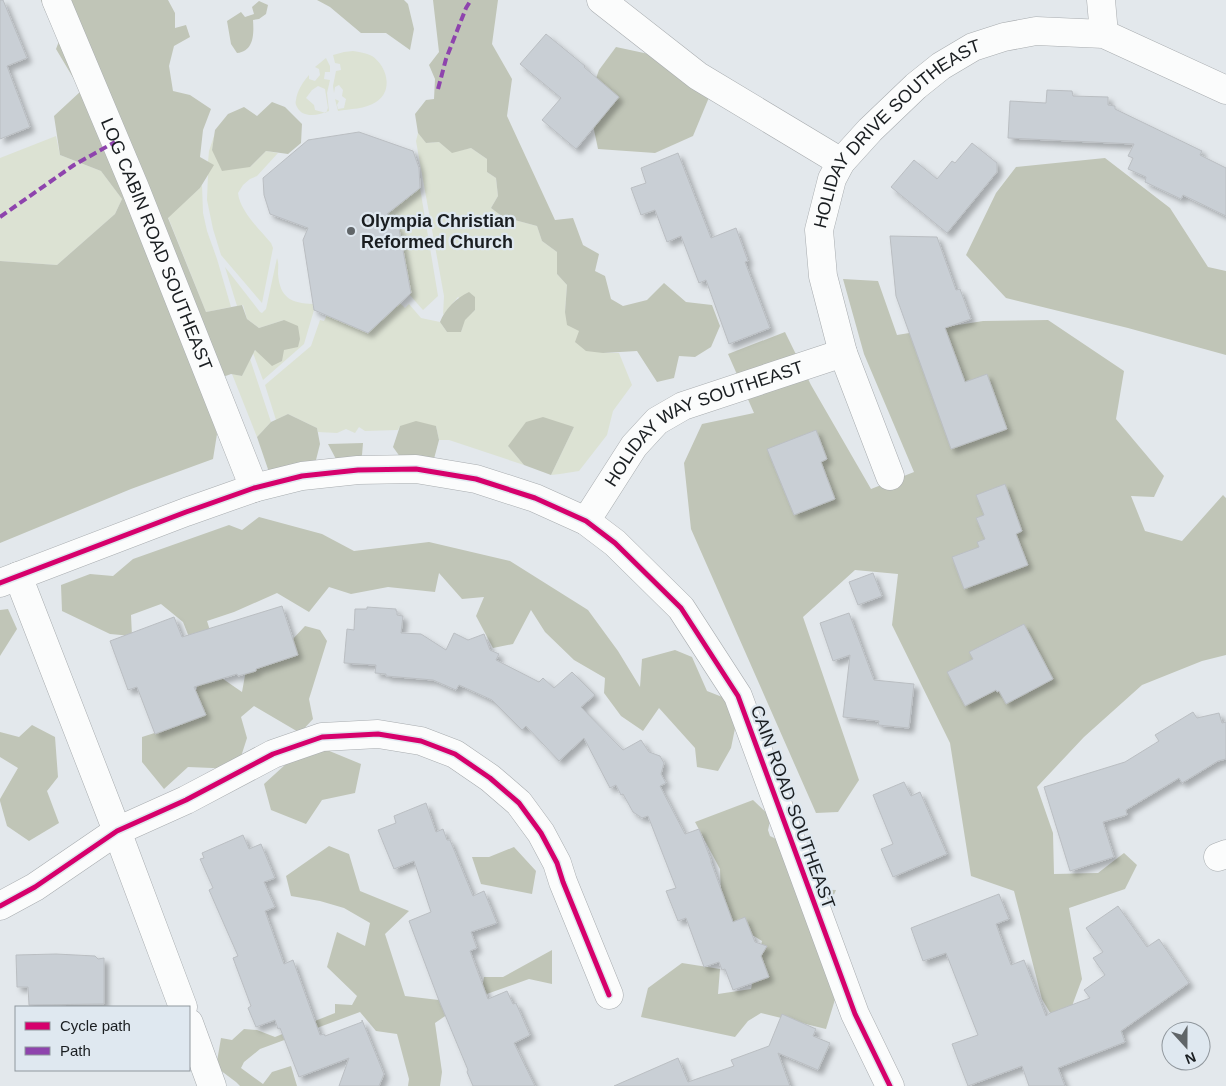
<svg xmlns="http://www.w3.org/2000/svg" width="1226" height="1086" font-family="Arial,sans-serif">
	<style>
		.green { fill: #dce2d3; fill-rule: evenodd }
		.forest { fill: #c0c5b7 }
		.building { fill: #c9cfd5; stroke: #babec2; filter: url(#shadow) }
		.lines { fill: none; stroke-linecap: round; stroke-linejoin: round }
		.minor-casing { stroke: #a8acaf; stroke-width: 29 }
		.tertiary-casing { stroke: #a8acaf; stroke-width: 29 }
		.minor { stroke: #fbfcfc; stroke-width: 28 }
		.tertiary { stroke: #fbfcfc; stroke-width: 28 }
		.quiet { stroke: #8e44ad; stroke-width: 4; stroke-dasharray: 8 4; stroke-linecap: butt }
		.cycleway-casing { stroke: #dfe8f0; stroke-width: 8 }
		.cycleway { stroke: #d6006c; stroke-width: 5 }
		.poi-dot { fill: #606568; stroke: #dfe8f0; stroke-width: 2 }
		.labels { text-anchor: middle; stroke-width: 4.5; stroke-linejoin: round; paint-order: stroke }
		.street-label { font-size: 18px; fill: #1a1e21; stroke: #dfe8f0 }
		.poi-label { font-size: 18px; font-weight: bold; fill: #1a1e21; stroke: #dfe8f0; text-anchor: start }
	</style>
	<defs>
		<filter id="shadow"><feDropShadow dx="4.5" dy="4.5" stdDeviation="2.5" flood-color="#0004"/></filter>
	</defs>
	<rect width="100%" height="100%" fill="#e3e8ec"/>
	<g class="green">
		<path d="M353,51C359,52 366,53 372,56C387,66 394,91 376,102C366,109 349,109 338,111L335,99L339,101L337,105L338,109L344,108L346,99L342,96L343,90L339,85L335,87L334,93L333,86L336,71L341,70L340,64L335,63L333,55L344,52Z"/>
		<path d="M326,58L330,66V72H325L324,79L330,80L327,93L329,111C319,115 303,119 297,107C296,105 295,103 296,100C297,91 303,82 309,75V79L315,81L320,75L319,69L315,67ZM318,86L325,89L328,108L326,113L315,110L314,105L306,98L312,90Z"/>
		<path d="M215,133L212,150L250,167L266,151L278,153L257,176L250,179L243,185L238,193C240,211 259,229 271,243L273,248L262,303L221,255L213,229L207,200L208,174L213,165L208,162L209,151Z"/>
		<polygon points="418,133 426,143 439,142 452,152 471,148 487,159 487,172 496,178 498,196 491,208 503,217 537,226 542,241 557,252 557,274 567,285 565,312 579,331 603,353 619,353 632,385 613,411 607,435 579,471 560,474 551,475 574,427 508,446 524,465 449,440 439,440 436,426 400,426 398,430 365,431 359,427 355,433 346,429 337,433 318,432 317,428 288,414 276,420 265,385 311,346 320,320 324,321 327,315 368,333 400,303 405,308 409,304 421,318 440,322 447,332 461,332 464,320 475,310 458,297 443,315 444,296 416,141"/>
		<polygon points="56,136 60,155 101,171 122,199 115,214 57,265 0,261 0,158"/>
		<polygon points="202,185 203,213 207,231 217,259 231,307 206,312 168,217 200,188"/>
		<polygon points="420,188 438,296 423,310 409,294 411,293 401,238 394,235 397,227 387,214"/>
		<path d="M277,258C279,263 278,268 278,274C280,298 291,303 313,304L314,310L304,344L263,380L253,353L284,320L259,328L247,319L243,305L237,306L225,267L260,312L262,313L266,309Z"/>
		<polygon points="250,359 271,422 257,437 232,374 242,376"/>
	</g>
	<g class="forest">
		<polygon points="41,0 168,0 175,13 175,28 186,25 190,37 174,46 169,66 173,91 190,95 211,109 203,130 200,157 214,165 200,188 168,218 206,312 242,305 247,319 259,328 284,320 298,326 300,339 298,347 284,350 282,361 272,366 255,350 242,376 231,374 201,385 217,434 213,459 131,489 0,543 0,261 57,265 115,214 122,199 101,171 60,155 54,116 81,91 56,49 69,15 45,11"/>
		<polygon points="317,0 404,0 408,4 414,29 410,50 386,33 361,33 330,7"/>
		<polygon points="433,0 498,0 492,44 512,79 507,116 555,220 573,218 583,245 599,254 595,271 605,276 611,299 623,306 647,300 664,283 686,302 712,305 720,326 711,347 695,357 679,356 674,378 657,382 637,351 603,353 586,351 575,342 579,331 567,325 565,312 567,285 557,274 557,252 542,241 537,226 503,217 491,208 498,196 496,178 487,172 487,159 471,148 452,153 439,142 426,143 418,133 415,114 426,100 434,99 435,79 429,65 439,52"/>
		<path d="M259,1L268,5L266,14L259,19L253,20C254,34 254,51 237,53L231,44L227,21L241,12L245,17L254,14L252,7Z"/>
		<polygon points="616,47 658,56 710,95 693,136 655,153 598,149 588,101 599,70"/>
		<polygon points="272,102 285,107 302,124 301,143 288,154 266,151 250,167 222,171 212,150 215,130 228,114 244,107 257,116"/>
		<polygon points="1105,158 1170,208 1208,267 1226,271 1226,355 1128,328 1006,298 966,255 996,193 1016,167"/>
		<polygon points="843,279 878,281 897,335 983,321 1048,320 1124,371 1116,419 1164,476 1154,497 1131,496 1145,531 1182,541 1223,495 1226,498 1226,655 1202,661 1142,685 1084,737 1037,787 1053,833 1054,874 1098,873 1124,853 1137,865 1125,889 1069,908 1082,979 1062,1033 1042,999 1014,891 971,876 950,743 892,625 898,574 855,570 803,617 859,780 838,812 816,813 691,529 684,463 702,424 754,413 728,354 785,332 811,385 871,489 914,472 864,354"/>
		<path d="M469,292L475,297V310L465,320L461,332H447L440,322C445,309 456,298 469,292Z"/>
		<polygon points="288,414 317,428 320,444 314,468 270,475 257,437 271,422"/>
		<polygon points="543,417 574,427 551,475 524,465 508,446 526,422"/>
		<polygon points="416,421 436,426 439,440 431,470 408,468 393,447 400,426"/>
		<polygon points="363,443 362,455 353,467 336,459 328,444"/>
		<polygon points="259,517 322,534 354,551 429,542 510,561 588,610 618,651 640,687 642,659 675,650 692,657 707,691 740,704 731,748 718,771 697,767 695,748 659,708 643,731 621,716 604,693 605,678 574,660 545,632 531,610 513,644 493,648 476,616 484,597 462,599 439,573 435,592 388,587 351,594 329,587 309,612 277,593 234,612 207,621 214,643 210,670 242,692 248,659 292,640 305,626 320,630 327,641 309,699 313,719 300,733 254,706 241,717 247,738 237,769 188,767 164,789 142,762 142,737 183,724 197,688 191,642 183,622 161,604 131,615 132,636 110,634 62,611 61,585 90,574 113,576 133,559 229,525 242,530"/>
		<polygon points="8,609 17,629 0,656 0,610"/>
		<polygon points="32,725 55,737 58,777 47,791 59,823 29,841 7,826 0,801 0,799 18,768 0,757 0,732 19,737"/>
		<polygon points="327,750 361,764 355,793 322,800 306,824 271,810 264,784 286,764"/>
		<polygon points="753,800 771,817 768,830 770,836 811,856 809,889 836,890 826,913 844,970 826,1029 761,1013 748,1021 735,1037 641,1017 648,988 682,963 720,969 718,994 751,989 762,941 722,916 720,869 695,822"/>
		<polygon points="329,846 349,854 360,891 409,911 385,934 405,996 464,1003 435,1023 442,1072 440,1086 408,1086 409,1079 397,1034 376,1031 360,1012 260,1049 244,1062 241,1068 263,1084 272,1072 291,1066 297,1086 240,1086 236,1082 216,1067 221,1038 232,1040 244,1029 257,1030 275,1037 335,1013 335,1004 352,1005 357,996 327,967 337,932 365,946 370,923 344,908 320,901 291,896 286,876"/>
		<polygon points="514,847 536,871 532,894 481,884 472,857 489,857"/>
		<polygon points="552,950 552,984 529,979 481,996 484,977 503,977"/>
	</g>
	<g class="building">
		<polygon points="0,0 3,0 27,58 7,66 30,127 0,139"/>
		<polygon points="546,34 585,66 584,67 619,97 576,149 542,120 561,98 520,64"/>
		<polygon points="1047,90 1072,91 1073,96 1108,97 1108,105 1115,106 1115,109 1202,151 1200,155 1226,168 1226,216 1183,195 1181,199 1145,182 1146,177 1128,169 1133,158 1128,156 1134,144 1008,138 1010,101 1046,103"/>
		<polygon points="359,132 413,151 419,168 420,188 387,214 399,229 411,293 368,333 314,310 303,240 308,228 270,214 264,195 263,178 308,140"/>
		<polygon points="972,143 997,163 997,172 947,233 891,187 914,160 937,179 952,161 955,163"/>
		<polygon points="678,153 711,238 736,228 748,261 745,262 770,328 729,344 706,280 699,283 681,236 667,242 655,210 641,215 631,188 646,183 641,168"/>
		<polygon points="890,236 937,237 956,290 960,289 971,319 945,328 965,382 987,374 1007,429 951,449 896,296"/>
		<polygon points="816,430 827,459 821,462 835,499 794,515 767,449"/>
		<polygon points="1005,484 1022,531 1016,534 1028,565 964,589 952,557 979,547 977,542 985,539 976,518 984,515 976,495"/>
		<polygon points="873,573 882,596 858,605 849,582"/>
		<polygon points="282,606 298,655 256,669 256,671 238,676 237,674 194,687 206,715 155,734 137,687 128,690 110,641 174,617 182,637"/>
		<polygon points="367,607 396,609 396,611 397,611 397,615 403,616 401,633 421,634 446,650 454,633 468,640 484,634 490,650 499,654 496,660 539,682 543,678 554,688 572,672 595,695 581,707 623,750 641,740 649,752 660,756 664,763 661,774 666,783 660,786 685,834 699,829 711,860 711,862 733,922 745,917 755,942 767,946 761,956 769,977 733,990 725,969 722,970 719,962 704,967 686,918 678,921 666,891 676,888 648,816 642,818 633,812 623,794 621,795 616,785 610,788 584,738 559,761 526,726 522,730 492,700 459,685 456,690 433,680 386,676 386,674 375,673 376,665 344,663 347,629 354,630 355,609 367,609"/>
		<polygon points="849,613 874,680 914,684 909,728 878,725 879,721 843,717 850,655 833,661 820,623"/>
		<polygon points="1024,624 1053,679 1006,704 999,691 997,692 996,690 965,706 947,672 973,659 969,652"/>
		<polygon points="1193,712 1197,718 1219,713 1222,723 1226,722 1226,759 1218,761 1182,783 1179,778 1126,810 1127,815 1103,822 1114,857 1070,871 1044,787 1125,762 1159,741 1155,735"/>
		<polygon points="904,782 911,796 920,792 947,854 893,877 881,849 893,844 873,795"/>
		<polygon points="426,803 436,832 443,829 447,840 450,840 473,896 484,891 497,923 471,932 477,948 470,951 488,999 507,991 513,1004 516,1003 530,1035 514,1043 535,1086 473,1086 467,1072 468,1070 438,998 409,921 431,912 414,861 394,869 378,830 396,823 394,816"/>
		<polygon points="243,835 249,849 261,844 275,878 264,882 275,907 265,911 284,964 293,960 320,1035 324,1034 325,1036 362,1022 362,1020 384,1074 379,1086 339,1086 349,1058 299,1077 280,1028 278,1029 275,1020 256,1027 248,1008 251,1006 233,958 238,956 209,890 213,888 200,859 204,858 202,853"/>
		<polygon points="999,894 1009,919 996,924 1011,965 1024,960 1046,1016 1050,1013 1090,998 1084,990 1105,975 1093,958 1103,952 1086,928 1118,906 1147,947 1159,939 1189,983 1121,1031 1125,1042 1058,1068 1065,1086 1029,1086 1022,1066 968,1086 952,1044 978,1035 946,953 923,961 911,928"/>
		<polygon points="56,954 95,956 98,959 104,958 104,1004 29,1005 28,987 17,987 16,955"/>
		<polygon points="782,1014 816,1029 813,1036 830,1043 818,1070 778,1053 790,1086 614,1086 678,1058 688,1082 734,1066 731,1060 769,1046"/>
	</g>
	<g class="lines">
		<defs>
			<g id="minor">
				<path id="s1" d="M56,0L135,188L254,488"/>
				<polyline points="601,0 698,76 841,162"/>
				<polyline points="1101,0 1104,34"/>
				<path id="s2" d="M890,476L843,353L823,276L819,230L832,179L841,162L870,130L916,86L941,66L973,47L1004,37L1036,31L1104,34L1226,90"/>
				<path id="s3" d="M586,521L634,446L657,421L683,406L843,353"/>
				<polyline points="18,576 117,831 183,1007"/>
				<polyline points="1218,857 1226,854"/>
				<polyline points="0,906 35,887 117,831 186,800 273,754 322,737 378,734 421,741 455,754 490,778 519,803 541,833 557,863 563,882 609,995"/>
				<polyline points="189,1023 212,1086"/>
			</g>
			<polyline id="tertiary" points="0,583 186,512 254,488 302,476 358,470 416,469 476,479 535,498 586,521 615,543 681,608 738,696 855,1014 890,1086"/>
		</defs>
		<use href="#minor" class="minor-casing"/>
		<use href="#tertiary" class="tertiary-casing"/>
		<use href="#minor" class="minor"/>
		<use href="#tertiary" class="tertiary"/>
		<g class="quiet">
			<polyline points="438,89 446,59 466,8 471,0"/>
			<polyline points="0,217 74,165 115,142"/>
		</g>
		<defs>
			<g id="cycleway">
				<polyline points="0,583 186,512 254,488 302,476 358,470 416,469 476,479 535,498 586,521 615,543 681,608 738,696 855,1014 890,1086"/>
				<polyline points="0,906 35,887 117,831 186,800 273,754 322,737 378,734 421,741 455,754 490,778 519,803 541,833 557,863 563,882 609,995"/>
			</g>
		</defs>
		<use href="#cycleway" class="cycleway-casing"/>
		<use href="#cycleway" class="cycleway"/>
	</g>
	<circle class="poi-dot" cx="351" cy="231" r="5"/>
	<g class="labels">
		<g class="street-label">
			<text dy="6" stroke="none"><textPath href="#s2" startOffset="386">HOLIDAY DRIVE SOUTHEAST</textPath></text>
			<text dy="6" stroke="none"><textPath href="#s1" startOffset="264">LOG CABIN ROAD SOUTHEAST</textPath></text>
			<text dy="6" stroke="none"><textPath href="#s3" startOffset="161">HOLIDAY WAY SOUTHEAST</textPath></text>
			<text transform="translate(793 807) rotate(70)" y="6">CAIN ROAD SOUTHEAST</text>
		</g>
		<g class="poi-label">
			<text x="361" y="227">Olympia Christian<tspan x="361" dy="21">Reformed Church</tspan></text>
		</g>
	</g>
	<rect x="15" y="1006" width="175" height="65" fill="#dfe8f0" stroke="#90979d"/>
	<rect x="25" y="1022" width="25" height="8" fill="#d6006c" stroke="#90979d"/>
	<text x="60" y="1031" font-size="15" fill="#1a1e21">Cycle path</text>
	<rect x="25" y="1047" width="25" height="8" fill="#8e44ad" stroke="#90979d"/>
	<text x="60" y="1056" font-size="15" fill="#1a1e21">Path</text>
	<g transform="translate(1186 1046) rotate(159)"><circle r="24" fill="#dfe8f0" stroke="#90979d"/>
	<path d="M0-4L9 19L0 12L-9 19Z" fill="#606568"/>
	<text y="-8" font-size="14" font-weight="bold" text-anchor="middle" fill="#1a1e21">N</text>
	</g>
</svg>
